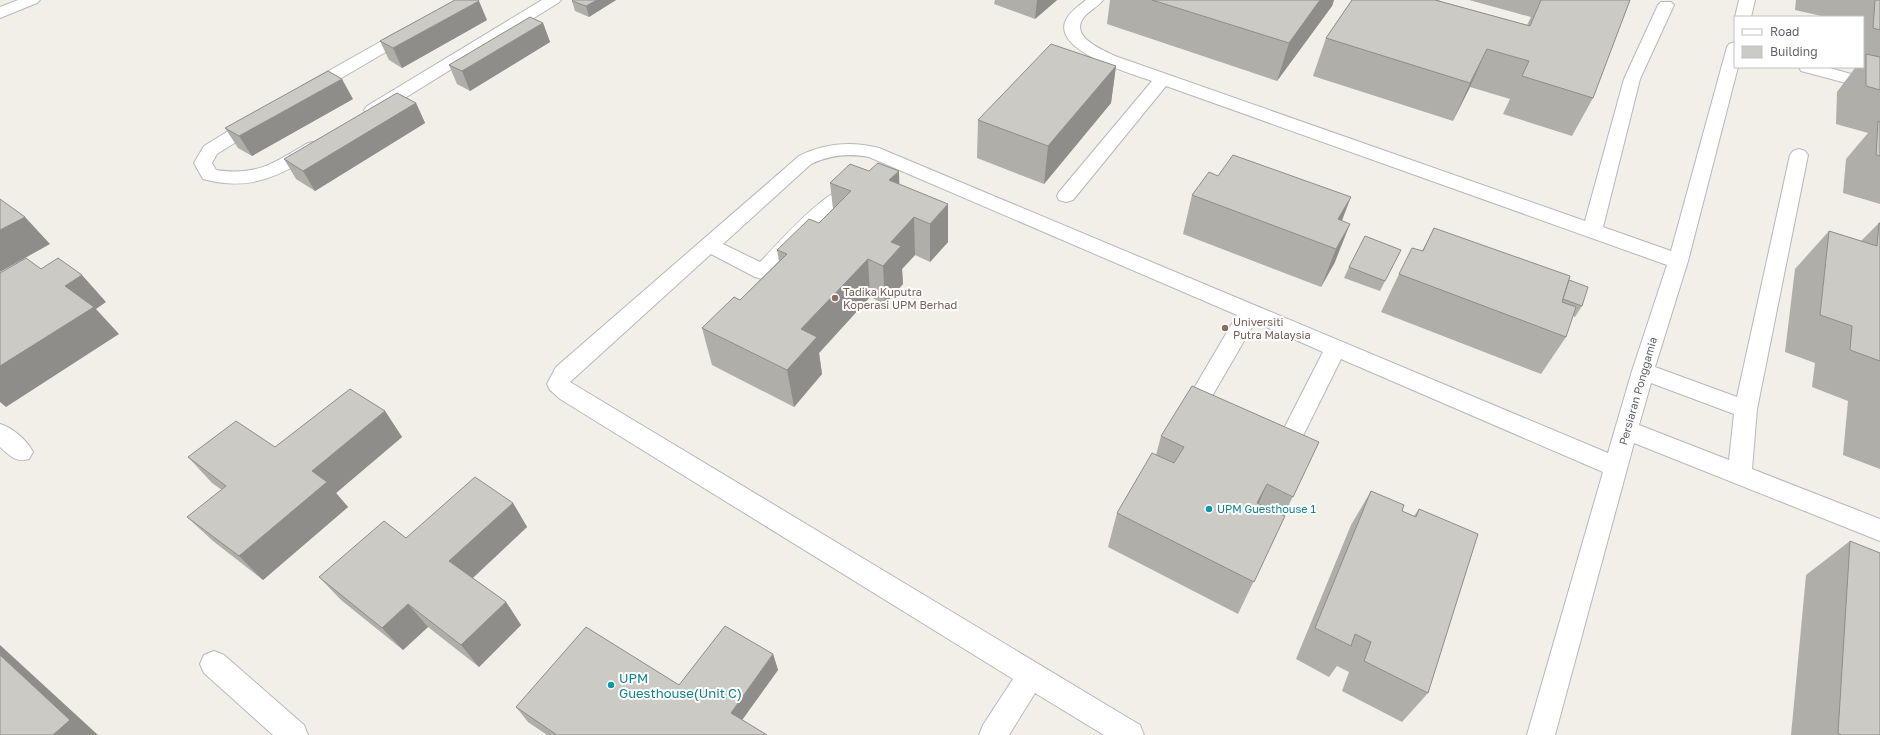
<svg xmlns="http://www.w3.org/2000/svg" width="1880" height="735" font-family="'Golos Text',sans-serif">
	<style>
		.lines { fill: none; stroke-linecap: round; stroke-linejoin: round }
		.minor-casing { stroke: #b5b8bc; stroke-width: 2 }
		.minor { fill: #fff; fill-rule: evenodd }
		.wall { fill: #afaea9 }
		.shaded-wall { fill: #8f8d8a }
		.building { fill: #cccac5; stroke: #8f8d8a }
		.education-dot { fill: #8d6e63; stroke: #fff; stroke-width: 1.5 }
		.culture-dot { fill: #0f9aa8; stroke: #fff; stroke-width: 1.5 }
		.labels { text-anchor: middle; stroke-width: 4; stroke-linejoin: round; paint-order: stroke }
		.education-label { font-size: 11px; fill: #785e54; stroke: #fff; text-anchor: start }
		.street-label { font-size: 11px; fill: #5f6368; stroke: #fff }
		.culture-label { font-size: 11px; fill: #0d838f; stroke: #fff; text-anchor: start }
		.near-culture-label { font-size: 13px; fill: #0d838f; stroke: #fff; text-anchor: start }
	</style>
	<rect width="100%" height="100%" fill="#f1efe8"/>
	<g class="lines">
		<defs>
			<g id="minor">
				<polygon points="18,0 40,0 37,3 0,18 0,7"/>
				<polygon points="542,0 561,0 558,3 379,114 373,115 367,114 364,110 367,106"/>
				<path d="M1086,0H1103C1097,8 1086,12 1082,20C1072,38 1103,50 1115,56L1585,221L1624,79L1658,5L1661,2H1671L1674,5L1640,79L1603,227L1671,251L1727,47L1729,44L1735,42V67H1738L1688,261L1655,367L1737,397L1790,155L1793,151L1799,149L1805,151L1808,155L1757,409L1752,469L1880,519V541L1634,443L1555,735H1527L1603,472L1341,359L1291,460L1283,463L1270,458L1266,451L1270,444L1277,442L1323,352L1255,322L1204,410L1206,414L1203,420L1195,423L1183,419L1180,413L1183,407L1237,315L869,157C848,153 830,155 811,164L723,244L760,262C780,242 835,176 865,184L867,188L865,192L835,208L769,277L762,279L755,277L711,254L570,382L1140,725L1144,735H1104L1035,693L1009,735H979L983,725L1013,679L560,399L550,390L547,384L556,367L799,156C825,143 851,141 879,148L1608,453L1632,371L1667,265L1166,86L1073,200L1066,202L1059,200L1057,196L1059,192L1152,81C1133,74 1051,51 1066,20C1070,11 1079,6 1086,0ZM1651,383L1734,414L1729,460L1639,425Z"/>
				<polygon points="1739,0 1755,0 1751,17 1735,17"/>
				<polygon points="409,27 415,29 417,32 415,35 314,94 308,95 302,94 299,90 302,86 403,29"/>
				<polygon points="1799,67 1826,67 1880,82 1880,92 1801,71"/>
				<path d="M257,116L263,117L266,121L263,125L217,154L212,163L216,170C257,176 272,164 306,144L312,142L318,144L321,148L318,152C280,176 250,192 203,179L194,163L204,146L251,117Z"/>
				<path d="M0,424C13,428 27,440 33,452L29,459C16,463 10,456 0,447Z"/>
				<polygon points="214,651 224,655 304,725 308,735 273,735 204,673 200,664 204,655"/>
			</g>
		</defs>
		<use href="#minor" class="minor-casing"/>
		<use href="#minor" class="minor"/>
	</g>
	<g class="wall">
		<polygon points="616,0 589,17 575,11 572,1"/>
		<polygon points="995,0 1057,0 1035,19 994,4"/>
		<polygon points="1110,0 1334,0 1332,6 1277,81 1107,24"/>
		<polygon points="1352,0 1440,0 1439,1 1527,25 1531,17 1469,0 1630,0 1593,98 1572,136 1503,114 1510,99 1470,87 1453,121 1313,76 1326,38"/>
		<polygon points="1796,0 1880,0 1880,204 1843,193 1846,159 1868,133 1836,124 1837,92 1855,68 1850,67 1863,67 1863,17 1826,17 1795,10"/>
		<polygon points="487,20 402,68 389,60 380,41"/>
		<polygon points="543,23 550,42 470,91 457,84 449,65"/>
		<polygon points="1116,66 1111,103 1044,184 977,158 978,120"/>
		<polygon points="353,99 252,156 238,148 225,128"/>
		<polygon points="416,103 425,123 315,191 296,179 284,159"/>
		<polygon points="830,183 899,184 948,242 930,262 915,255 902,269 903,284 885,304 870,297 819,353 822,374 794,407 712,365 702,328 740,300 779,261 777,250 819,223 833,209"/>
		<polygon points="1192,195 1342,221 1335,262 1321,287 1183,234"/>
		<polygon points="1879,223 1880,223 1880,469 1843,455 1848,401 1812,387 1815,363 1785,352 1795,269 1829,231 1861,241"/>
		<polygon points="1434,228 1569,280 1582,306 1575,317 1573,316 1566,337 1541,374 1381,312 1399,274 1422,251"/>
		<polygon points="1401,250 1380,291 1344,278 1349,267"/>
		<polygon points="385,411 402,437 336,493 348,507 263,580 213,541 187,517 222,490 212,483 188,457 275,447"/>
		<polygon points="1161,436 1319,442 1284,515 1285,516 1238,614 1108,547 1117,513 1156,455"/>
		<polygon points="1371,491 1402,511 1414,516 1419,509 1428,693 1402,722 1342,691 1349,672 1337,666 1329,677 1296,659 1351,525"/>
		<polygon points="513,503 527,527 473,578 506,602 521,625 479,667 428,627 403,650 341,600 319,577 406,538"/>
		<polygon points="1850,541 1880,735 1791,735 1806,575"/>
		<polygon points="773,654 778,670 742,720 767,735 547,735 528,722 516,707 679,685"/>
	</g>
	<g class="shaded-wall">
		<polygon points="597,0 616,0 589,17 586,6"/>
		<polygon points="1037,0 1057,0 1035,19"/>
		<polygon points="1320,0 1334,0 1332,6 1277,81 1289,43"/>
		<polygon points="479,1 487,20 402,68 393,48"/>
		<polygon points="543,23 550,42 470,91 462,71"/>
		<polygon points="1487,49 1470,87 1453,121 1470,83"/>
		<polygon points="1116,66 1111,103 1044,184 1048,146"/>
		<polygon points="342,79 353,99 252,156 239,136"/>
		<polygon points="416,103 425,123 315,191 303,171"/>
		<polygon points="899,171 900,209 889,180"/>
		<polygon points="1351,197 1336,236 1338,219"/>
		<polygon points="948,204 948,242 930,262 930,224"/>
		<polygon points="25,217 50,244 0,272 0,230"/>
		<polygon points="914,217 915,255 902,269 903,284 885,304 883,266 891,242"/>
		<polygon points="1350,224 1335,262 1321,287 1336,249"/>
		<polygon points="868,259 870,297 819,353 822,374 794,407 787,370 801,329"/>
		<polygon points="82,275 106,302 96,309 119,334 6,407 0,402 0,366 65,286"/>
		<polygon points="385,411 402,437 336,493 348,507 263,580 239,556 312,471"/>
		<polygon points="1267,484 1252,519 1257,503"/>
		<polygon points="513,503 527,527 466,584 449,561"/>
		<polygon points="506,602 521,625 479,667 461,645"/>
		<polygon points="408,604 428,627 403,650 382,628"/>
		<polygon points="0,645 98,735 53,735 0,655"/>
		<polygon points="773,654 778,670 737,727 731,713"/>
	</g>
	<g class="building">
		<polygon points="455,0 478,0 479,1 393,48 380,41"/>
		<polygon points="573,0 597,0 586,6 572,1"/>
		<polygon points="1152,0 1320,0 1289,43"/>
		<polygon points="1352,0 1435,0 1530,26 1541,0 1630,0 1593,98 1522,76 1529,61 1487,49 1470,83 1326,38"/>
		<polygon points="1875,0 1880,0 1880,30 1873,28"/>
		<polygon points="530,17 543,23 462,71 449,65"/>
		<polygon points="1051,44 1116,66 1048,146 978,120"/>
		<polygon points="1866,54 1880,57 1880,90 1866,86"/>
		<polygon points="328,71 342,79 239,136 225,128"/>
		<polygon points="397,93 416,103 303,171 284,159"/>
		<polygon points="1878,121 1880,122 1880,156 1876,155"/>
		<polygon points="1233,155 1351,197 1338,219 1350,224 1336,249 1192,195 1209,172 1218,176"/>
		<polygon points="878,163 899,171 889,180 948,204 930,224 914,217 891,242 901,246 883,266 868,259 801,329 817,337 787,370 702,328 734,297 740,300 787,254 777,250 809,219 819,223 851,191 830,183 850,164 869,171"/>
		<polygon points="0,199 25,217 0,230"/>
		<polygon points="1879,223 1880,223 1880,361 1850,350 1852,326 1820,315 1829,231 1877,246"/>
		<polygon points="1434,228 1570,276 1562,302 1576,307 1566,337 1399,274 1412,248 1423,251"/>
		<polygon points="1365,236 1401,250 1385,281 1349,267"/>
		<polygon points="26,258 41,269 58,258 82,275 65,286 94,307 0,366 0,273"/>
		<polygon points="1569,280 1588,287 1582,306 1563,299"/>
		<polygon points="1192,386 1319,442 1293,497 1267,484 1257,503 1285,516 1254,582 1117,513 1152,453 1174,463 1184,447 1161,436"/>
		<polygon points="350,389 385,411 312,471 327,482 239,556 187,517 226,486 188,457 236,421 275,447"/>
		<polygon points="475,477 513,503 449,561 506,602 461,645 408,604 382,628 319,577 384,521 406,538"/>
		<polygon points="1371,491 1404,505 1402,511 1416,517 1419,509 1478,534 1428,693 1364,661 1371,642 1355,634 1351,646 1315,628"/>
		<polygon points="1850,541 1880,553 1880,735 1841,735 1838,733"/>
		<polygon points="725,626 773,654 731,713 767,735 557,735 516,707 586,627 679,685"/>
		<polygon points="0,655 70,720 53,735 0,735"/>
	</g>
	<g class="education-dot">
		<circle cx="835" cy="298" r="4"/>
		<circle cx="1225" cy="328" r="4"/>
	</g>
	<g class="culture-dot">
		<circle cx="1209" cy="509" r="4"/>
		<circle cx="611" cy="685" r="4"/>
	</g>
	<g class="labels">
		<g class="education-label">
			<text x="843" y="296">Tadika Kuputra<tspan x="843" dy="13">Koperasi UPM Berhad</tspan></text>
			<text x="1233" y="326">Universiti<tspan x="1233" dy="13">Putra Malaysia</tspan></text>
		</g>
		<g class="street-label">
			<text transform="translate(1638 391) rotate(-74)" y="4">Persiaran Ponggamia</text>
		</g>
		<g class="culture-label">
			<text x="1217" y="513">UPM Guesthouse 1</text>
		</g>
		<g class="near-culture-label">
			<text x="619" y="683">UPM<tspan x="619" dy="15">Guesthouse(Unit C)</tspan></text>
		</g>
	</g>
	<rect x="1734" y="16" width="130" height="52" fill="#ffffff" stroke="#bfc1c3"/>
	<rect x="1742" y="29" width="20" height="6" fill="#ffffff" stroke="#bfc1c3"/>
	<text x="1770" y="36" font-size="12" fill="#5f6368">Road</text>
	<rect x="1742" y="46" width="20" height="12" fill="#cccac5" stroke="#bfc1c3"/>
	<text x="1770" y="56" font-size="12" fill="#5f6368">Building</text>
</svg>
